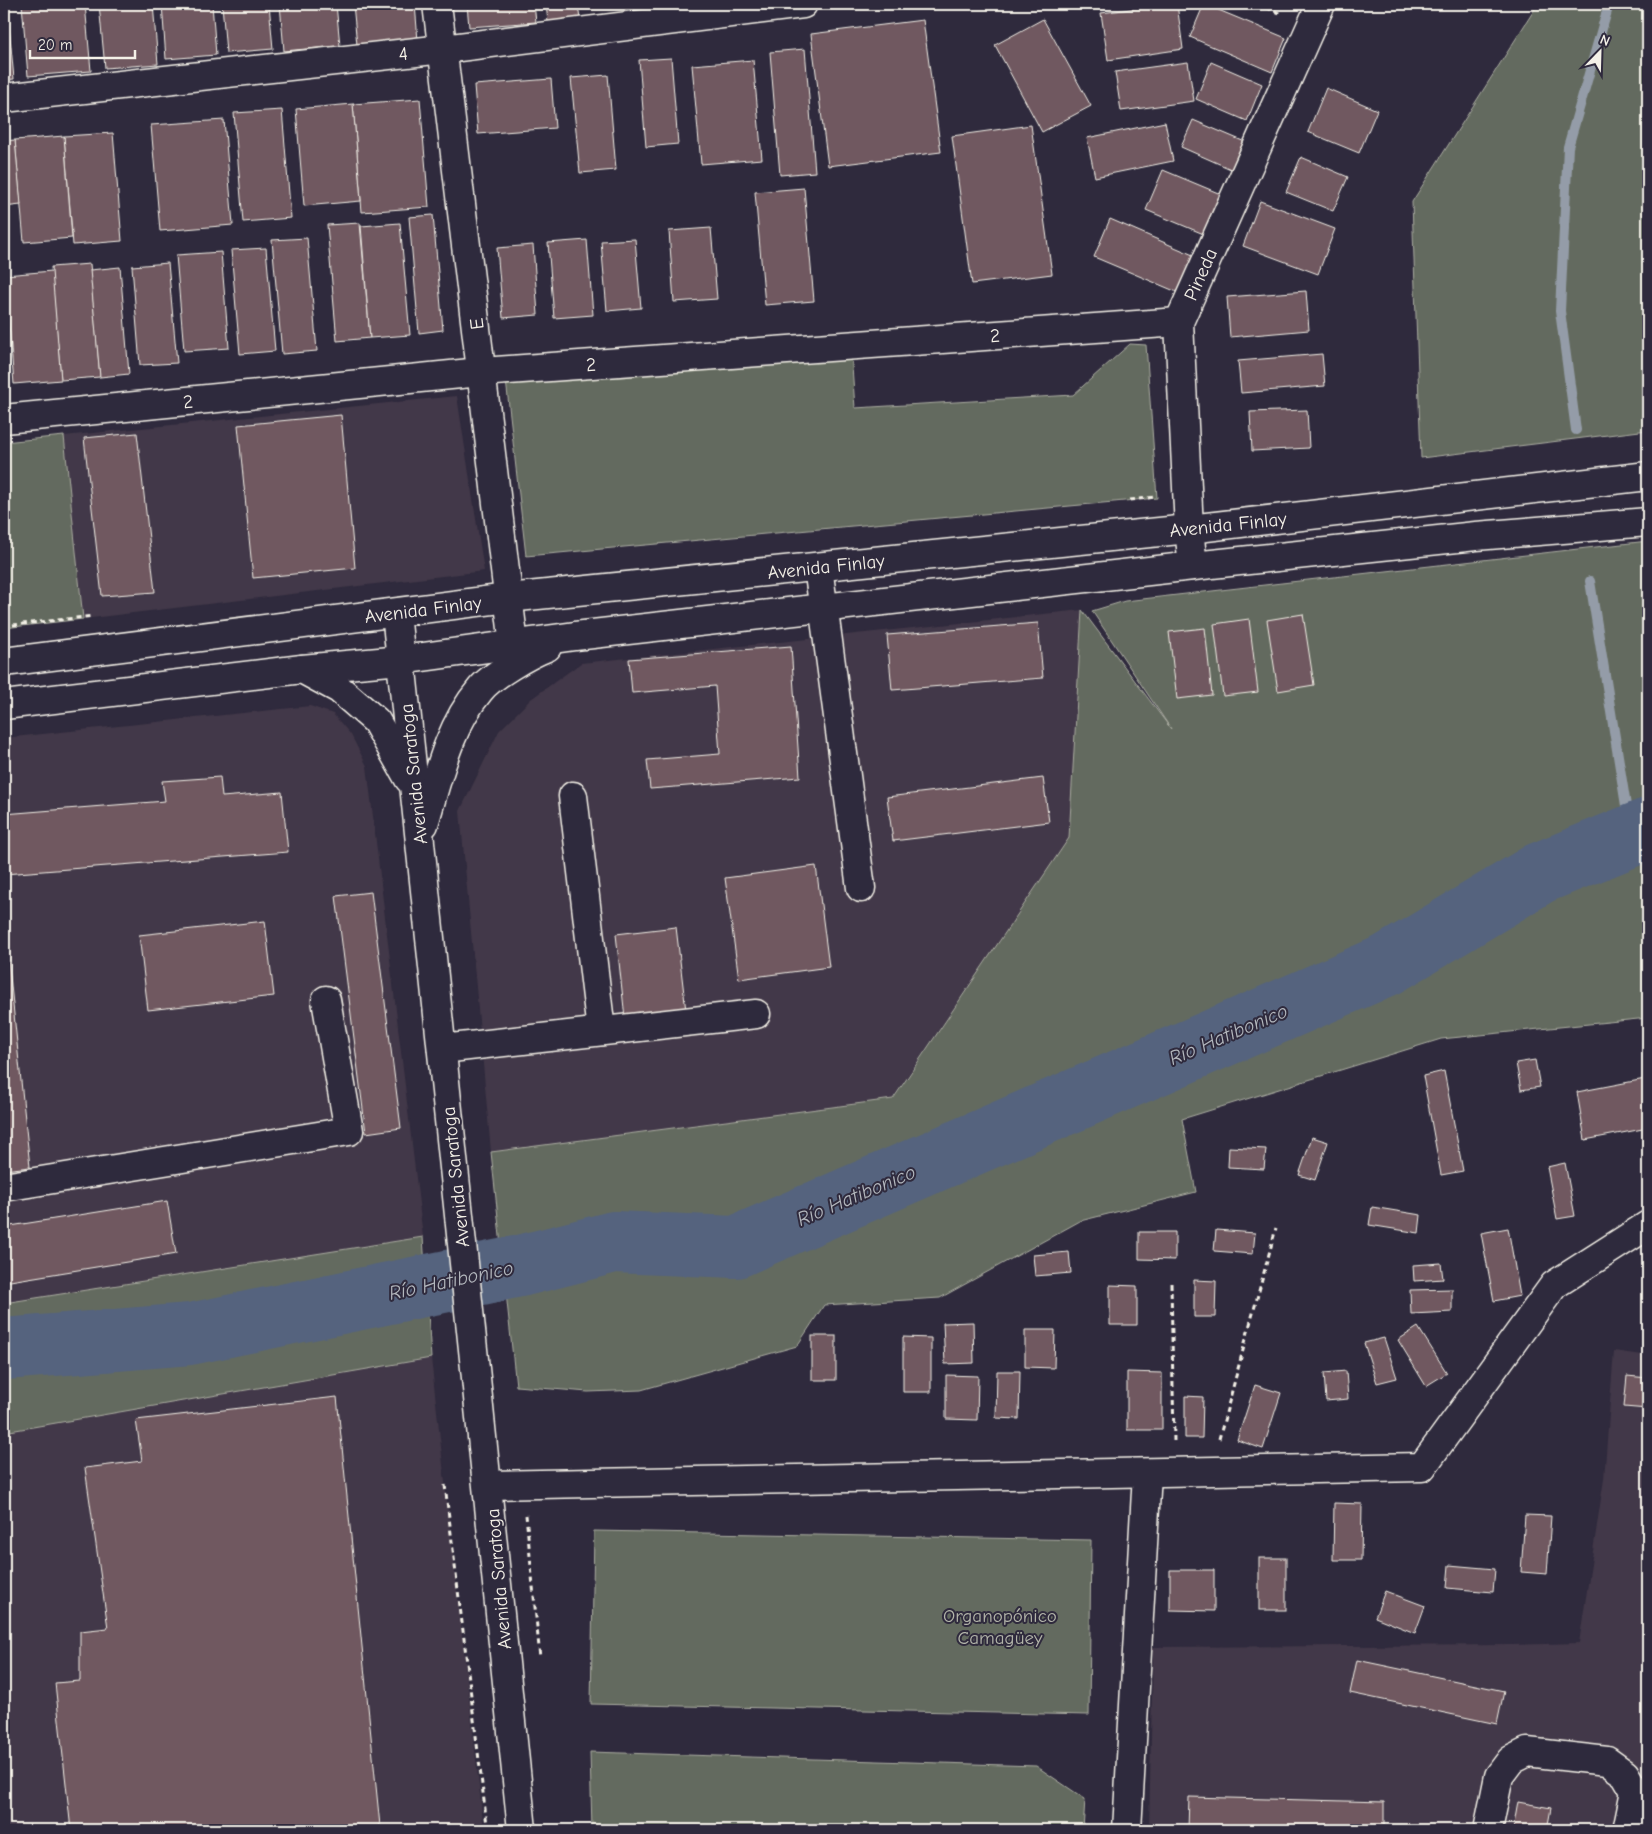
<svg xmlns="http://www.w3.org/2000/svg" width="1652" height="1834" font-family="'Comic Neue',sans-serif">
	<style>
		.built { fill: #423848 }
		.green { fill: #646b5e; stroke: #acaea3 }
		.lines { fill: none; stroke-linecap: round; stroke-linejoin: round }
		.stream { stroke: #949ca8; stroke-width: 10 }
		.river { stroke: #54637e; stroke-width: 62 }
		.building { fill: #705961; stroke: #f4f1e8 }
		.minor-casing { stroke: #f4f1e8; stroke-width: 31 }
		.major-casing { stroke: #f4f1e8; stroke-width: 31 }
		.path { stroke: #f4f1e8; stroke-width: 3; stroke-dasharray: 5 4; stroke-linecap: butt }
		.minor { stroke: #2f2a3d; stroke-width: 28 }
		.major { stroke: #2f2a3d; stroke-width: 28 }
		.labels { text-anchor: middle; stroke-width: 4; stroke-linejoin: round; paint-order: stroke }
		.street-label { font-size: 19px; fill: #f4f1e8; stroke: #2f2a3d }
		.park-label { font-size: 19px; fill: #b3b5aa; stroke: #2f2a3d }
		.water-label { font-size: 20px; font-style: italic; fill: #b4b8be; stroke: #2f2a3d }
	</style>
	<rect width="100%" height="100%" fill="#2f2a3d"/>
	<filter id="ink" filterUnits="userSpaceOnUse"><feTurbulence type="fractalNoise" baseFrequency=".02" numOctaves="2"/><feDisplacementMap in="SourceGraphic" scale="10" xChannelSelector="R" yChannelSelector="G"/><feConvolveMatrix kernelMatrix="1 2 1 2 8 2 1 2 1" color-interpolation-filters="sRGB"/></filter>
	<g filter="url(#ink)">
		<g class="built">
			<polygon points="457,396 484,571 83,619 64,436"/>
			<polygon points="1082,610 1069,838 892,1099 491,1152 460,811 499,731 531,699 581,663"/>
			<polygon points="310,706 333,714 351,735 367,766 423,1237 4,1303 4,738"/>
			<polygon points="1614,1351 1648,1356 1648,1830 1149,1830 1153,1647 1511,1645 1579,1643 1604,1479"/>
			<polygon points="431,1358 484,1830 4,1830 4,1432"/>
		</g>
		<g class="green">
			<polygon points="1538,4 1648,4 1648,430 1421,458 1412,202"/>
			<polygon points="1130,344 1146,345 1157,498 526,556 506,380 851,352 855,408 1073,395"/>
			<polygon points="64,436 83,619 4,628 4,442"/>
			<polygon points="1648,541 1648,1018 1441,1039 1182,1119 1196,1192 1080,1221 940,1298 824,1305 797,1346 641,1390 588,1392 516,1386 491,1152 893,1099 1069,838 1082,610 1171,729 1092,611 1125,601"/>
			<polygon points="423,1237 431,1358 4,1432 4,1303"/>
			<polygon points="594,1531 1091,1540 1089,1715 591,1704"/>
			<polygon points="590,1752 1036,1766 1085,1799 1083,1830 592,1830"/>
		</g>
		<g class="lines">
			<g class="stream">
				<polyline points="1576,430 1560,311 1568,147 1609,4"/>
				<polyline points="1590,581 1631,837"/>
			</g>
			<polyline class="river" points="4,1349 190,1334 520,1266 614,1242 736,1247 1387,965 1540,873 1648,829"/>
		</g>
		<g class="building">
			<polygon points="4,4 7,4 14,79 4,80"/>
			<polygon points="22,4 85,4 91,71 28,76"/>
			<polygon points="99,4 153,4 158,64 105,68"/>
			<polygon points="162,4 212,4 216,55 166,59"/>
			<polygon points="222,4 269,4 273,49 226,53"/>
			<polygon points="280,4 336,4 340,46 284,51"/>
			<polygon points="353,4 415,4 418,41 357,45"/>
			<polygon points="467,4 534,4 536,22 469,27"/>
			<polygon points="546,4 578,4 580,20 548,22"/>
			<polygon points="589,4 624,4 589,7"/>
			<polygon points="1167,4 1177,4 1183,49 1108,60 1101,13"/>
			<polygon points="1204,4 1286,38 1272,72 1190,37"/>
			<polygon points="1043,19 1091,106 1042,132 995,45"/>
			<polygon points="923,20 941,152 828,166 811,34"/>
			<polygon points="805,49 815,172 780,175 770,52"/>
			<polygon points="671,58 678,144 646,147 639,60"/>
			<polygon points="753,60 762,159 701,164 692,65"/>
			<polygon points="1188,62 1194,101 1121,111 1115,72"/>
			<polygon points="1211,62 1262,84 1247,121 1196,99"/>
			<polygon points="608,75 616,170 580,173 571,78"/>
			<polygon points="551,79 555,128 478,134 474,85"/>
			<polygon points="1326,88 1377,110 1359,153 1308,132"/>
			<polygon points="420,99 429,207 362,212 353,104"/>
			<polygon points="353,104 361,201 304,206 296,109"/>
			<polygon points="282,110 291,218 243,222 234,113"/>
			<polygon points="224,120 233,225 160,231 151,125"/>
			<polygon points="1193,120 1245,142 1233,170 1181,147"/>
			<polygon points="1165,122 1173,161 1095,177 1087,138"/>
			<polygon points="1031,125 1052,274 972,284 952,136"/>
			<polygon points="113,133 122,241 73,245 64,136"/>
			<polygon points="64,136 72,238 24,242 15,140"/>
			<polygon points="15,140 21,205 4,207 4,141"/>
			<polygon points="1301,157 1348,177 1333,211 1286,192"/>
			<polygon points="1163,170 1223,195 1206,235 1146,210"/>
			<polygon points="804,188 814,301 765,305 755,192"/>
			<polygon points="1260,201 1335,229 1318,274 1243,246"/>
			<polygon points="433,215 443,330 419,333 409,217"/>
			<polygon points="1110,219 1193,255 1177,292 1094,257"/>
			<polygon points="360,223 370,338 337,341 327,225"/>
			<polygon points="400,223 410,335 370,338 361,226"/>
			<polygon points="711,228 717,299 674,302 669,231"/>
			<polygon points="307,238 317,351 282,354 272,240"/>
			<polygon points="635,239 641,308 607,311 601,241"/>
			<polygon points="587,240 593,315 554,318 548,243"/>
			<polygon points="533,245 538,315 503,318 497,248"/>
			<polygon points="266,248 275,351 240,354 231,250"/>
			<polygon points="221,252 229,348 184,351 176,255"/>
			<polygon points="168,263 177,363 140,365 132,266"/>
			<polygon points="90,264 100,377 61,380 51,267"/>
			<polygon points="120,267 129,374 100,377 90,270"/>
			<polygon points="52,271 61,380 14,384 5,275"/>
			<polygon points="1306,291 1309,330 1230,337 1227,297"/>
			<polygon points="1322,354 1325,386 1241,393 1238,361"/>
			<polygon points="1307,410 1309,448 1252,451 1250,412"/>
			<polygon points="341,415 355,568 253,578 238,425"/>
			<polygon points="137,433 155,592 102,596 84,438"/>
			<polygon points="1303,614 1314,685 1278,691 1267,620"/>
			<polygon points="1249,619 1258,692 1223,696 1214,624"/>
			<polygon points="1038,623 1043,678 892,690 887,635"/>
			<polygon points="1205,628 1212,695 1177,699 1169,632"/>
			<polygon points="791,646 800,777 650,789 647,760 720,754 715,686 632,693 629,659"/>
			<polygon points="220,777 222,797 282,792 288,852 4,874 4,814 165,801 162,781"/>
			<polygon points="1043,778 1049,822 893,841 887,797"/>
			<polygon points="816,866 829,967 739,979 725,878"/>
			<polygon points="371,892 401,1128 366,1133 336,896"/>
			<polygon points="265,921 274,996 148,1010 139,935"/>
			<polygon points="676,927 686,1011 625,1018 616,934"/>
			<polygon points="4,957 8,957 30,1167 4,1170"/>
			<polygon points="1535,1060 1540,1087 1521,1090 1516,1063"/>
			<polygon points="1444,1071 1463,1171 1441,1175 1423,1076"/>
			<polygon points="1645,1079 1648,1095 1648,1128 1585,1140 1577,1092"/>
			<polygon points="1312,1137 1328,1142 1315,1180 1299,1175"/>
			<polygon points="1229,1147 1266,1149 1264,1169 1228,1167"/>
			<polygon points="1565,1163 1575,1216 1557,1219 1547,1167"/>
			<polygon points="167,1201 176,1254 4,1282 4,1227"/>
			<polygon points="1372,1207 1421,1215 1419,1233 1369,1225"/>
			<polygon points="1508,1228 1520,1296 1494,1301 1481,1233"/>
			<polygon points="1216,1230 1255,1233 1253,1254 1214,1251"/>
			<polygon points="1139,1232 1175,1232 1175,1260 1139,1259"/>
			<polygon points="1069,1252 1071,1273 1035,1276 1033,1255"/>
			<polygon points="1441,1263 1443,1279 1414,1281 1413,1265"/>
			<polygon points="1194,1280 1216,1281 1215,1317 1194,1317"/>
			<polygon points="1110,1285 1137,1286 1137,1325 1110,1325"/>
			<polygon points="1452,1289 1452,1312 1411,1314 1410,1290"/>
			<polygon points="973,1322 974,1363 945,1364 943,1323"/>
			<polygon points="1418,1327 1447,1373 1426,1386 1398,1340"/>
			<polygon points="1025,1330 1055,1330 1054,1368 1025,1367"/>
			<rect x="812" y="1336" width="24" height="44"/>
			<polygon points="903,1337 931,1338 931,1392 903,1392"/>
			<polygon points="1384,1338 1397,1378 1377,1383 1364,1343"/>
			<polygon points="997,1371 1020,1371 1019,1419 996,1418"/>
			<polygon points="1346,1371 1348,1399 1326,1401 1324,1373"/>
			<polygon points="1127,1372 1162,1373 1162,1430 1127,1430"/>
			<polygon points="946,1375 978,1376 977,1420 946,1419"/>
			<polygon points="1627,1376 1648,1378 1648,1409 1624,1407"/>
			<polygon points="1255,1385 1281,1393 1263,1449 1237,1440"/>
			<polygon points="1185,1396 1203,1397 1202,1438 1185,1438"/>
			<polygon points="337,1397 380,1826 329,1830 71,1830 55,1683 80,1681 80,1631 108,1628 85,1468 142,1461 136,1420"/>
			<polygon points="1334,1503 1362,1504 1361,1560 1333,1560"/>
			<polygon points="1525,1515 1551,1516 1547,1574 1521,1572"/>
			<rect x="1259" y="1558" width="27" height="52"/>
			<polygon points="1449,1565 1495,1569 1493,1592 1447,1588"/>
			<polygon points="1170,1570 1214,1570 1214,1611 1170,1610"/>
			<polygon points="1385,1591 1425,1606 1415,1633 1375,1617"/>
			<polygon points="1357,1660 1504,1691 1497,1724 1350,1693"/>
			<polygon points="1189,1797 1384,1802 1384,1830 1188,1830"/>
			<polygon points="1518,1802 1551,1808 1547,1830 1513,1830"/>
		</g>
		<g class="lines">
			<defs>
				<g id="minor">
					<polyline points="437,4 514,645"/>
					<polyline points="4,98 443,49 803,4"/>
					<polyline points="4,419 481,372 1179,322"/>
					<polyline points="1193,566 1189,529 1179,322 1321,4"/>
					<polyline points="818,567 861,888"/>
					<polyline points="573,796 601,1031"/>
					<polyline points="442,1049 756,1014"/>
					<polyline points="4,1187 349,1131 326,1000"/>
					<polyline points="489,1485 1422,1467 1554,1285 1648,1225"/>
					<polyline points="1127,1830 1147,1473"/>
					<polyline points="1488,1830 1499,1776 1511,1760 1527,1752 1607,1761 1625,1774 1635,1791 1627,1830"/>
				</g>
				<g id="major">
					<path d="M396,613C436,1019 483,1424 522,1830"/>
					<polyline points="4,662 508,598 1189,529 1648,476"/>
					<polyline points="302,669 339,689 376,721 409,779"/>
					<polyline points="4,705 302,669 401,660 575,636 1193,566 1476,536 1648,522"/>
					<path d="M424,824C438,777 448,728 480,690C492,675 529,654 547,647"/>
				</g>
			</defs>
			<use href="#minor" class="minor-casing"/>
			<use href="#major" class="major-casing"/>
			<g class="path">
				<polyline points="1258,4 1282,14"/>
				<polyline points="1130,500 1156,497"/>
				<polyline points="4,626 93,616"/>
				<polyline points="1171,1283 1174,1441"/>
				<polyline points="1219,1439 1276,1228"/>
				<polyline points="445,1485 487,1825"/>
				<polyline points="526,1515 540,1658"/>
			</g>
			<use href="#minor" class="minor"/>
			<use href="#major" class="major"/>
		</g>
	</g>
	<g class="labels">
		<g class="street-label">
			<text transform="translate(403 53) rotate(-6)" y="7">4</text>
			<text transform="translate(1200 274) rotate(-66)" y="7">Pineda</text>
			<text transform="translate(476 324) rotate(-97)" y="7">E</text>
			<text transform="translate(995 335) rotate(-4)" y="7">2</text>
			<text transform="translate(591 364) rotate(-4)" y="7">2</text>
			<text transform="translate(188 401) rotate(-6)" y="7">2</text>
			<text transform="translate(1228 524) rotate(-6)" y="7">Avenida Finlay</text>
			<text transform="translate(826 566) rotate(-6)" y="7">Avenida Finlay</text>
			<text transform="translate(423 609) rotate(-7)" y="7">Avenida Finlay</text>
			<text transform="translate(413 774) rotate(-96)" y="7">Avenida Saratoga</text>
			<text transform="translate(455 1177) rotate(-96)" y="7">Avenida Saratoga</text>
			<text transform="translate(498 1579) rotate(-95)" y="7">Avenida Saratoga</text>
		</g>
		<g class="park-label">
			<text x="1000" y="1622">Organopónico<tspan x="1000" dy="22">Camagüey</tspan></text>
		</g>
		<g class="water-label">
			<text transform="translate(1228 1034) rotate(-23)" y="7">Río Hatibonico</text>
			<text transform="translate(856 1195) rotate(-23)" y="7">Río Hatibonico</text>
			<text transform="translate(451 1280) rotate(-12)" y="7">Río Hatibonico</text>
		</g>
	</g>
	<rect width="1652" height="1834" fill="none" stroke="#2f2a3d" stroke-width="20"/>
	<rect x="10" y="10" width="1632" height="1814" fill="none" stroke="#f4f1e8" stroke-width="2" filter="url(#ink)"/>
	<g transform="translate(1600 52) rotate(23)" stroke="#2f2a3d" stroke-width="4" paint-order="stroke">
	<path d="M0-4L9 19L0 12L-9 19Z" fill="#f4f1e8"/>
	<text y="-8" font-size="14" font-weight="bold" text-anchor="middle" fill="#f4f1e8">N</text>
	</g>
	<path d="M30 50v8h105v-8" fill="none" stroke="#f4f1e8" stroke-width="2.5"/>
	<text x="38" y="50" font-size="15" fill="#f4f1e8" stroke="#2f2a3d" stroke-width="4" paint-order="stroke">20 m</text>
</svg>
